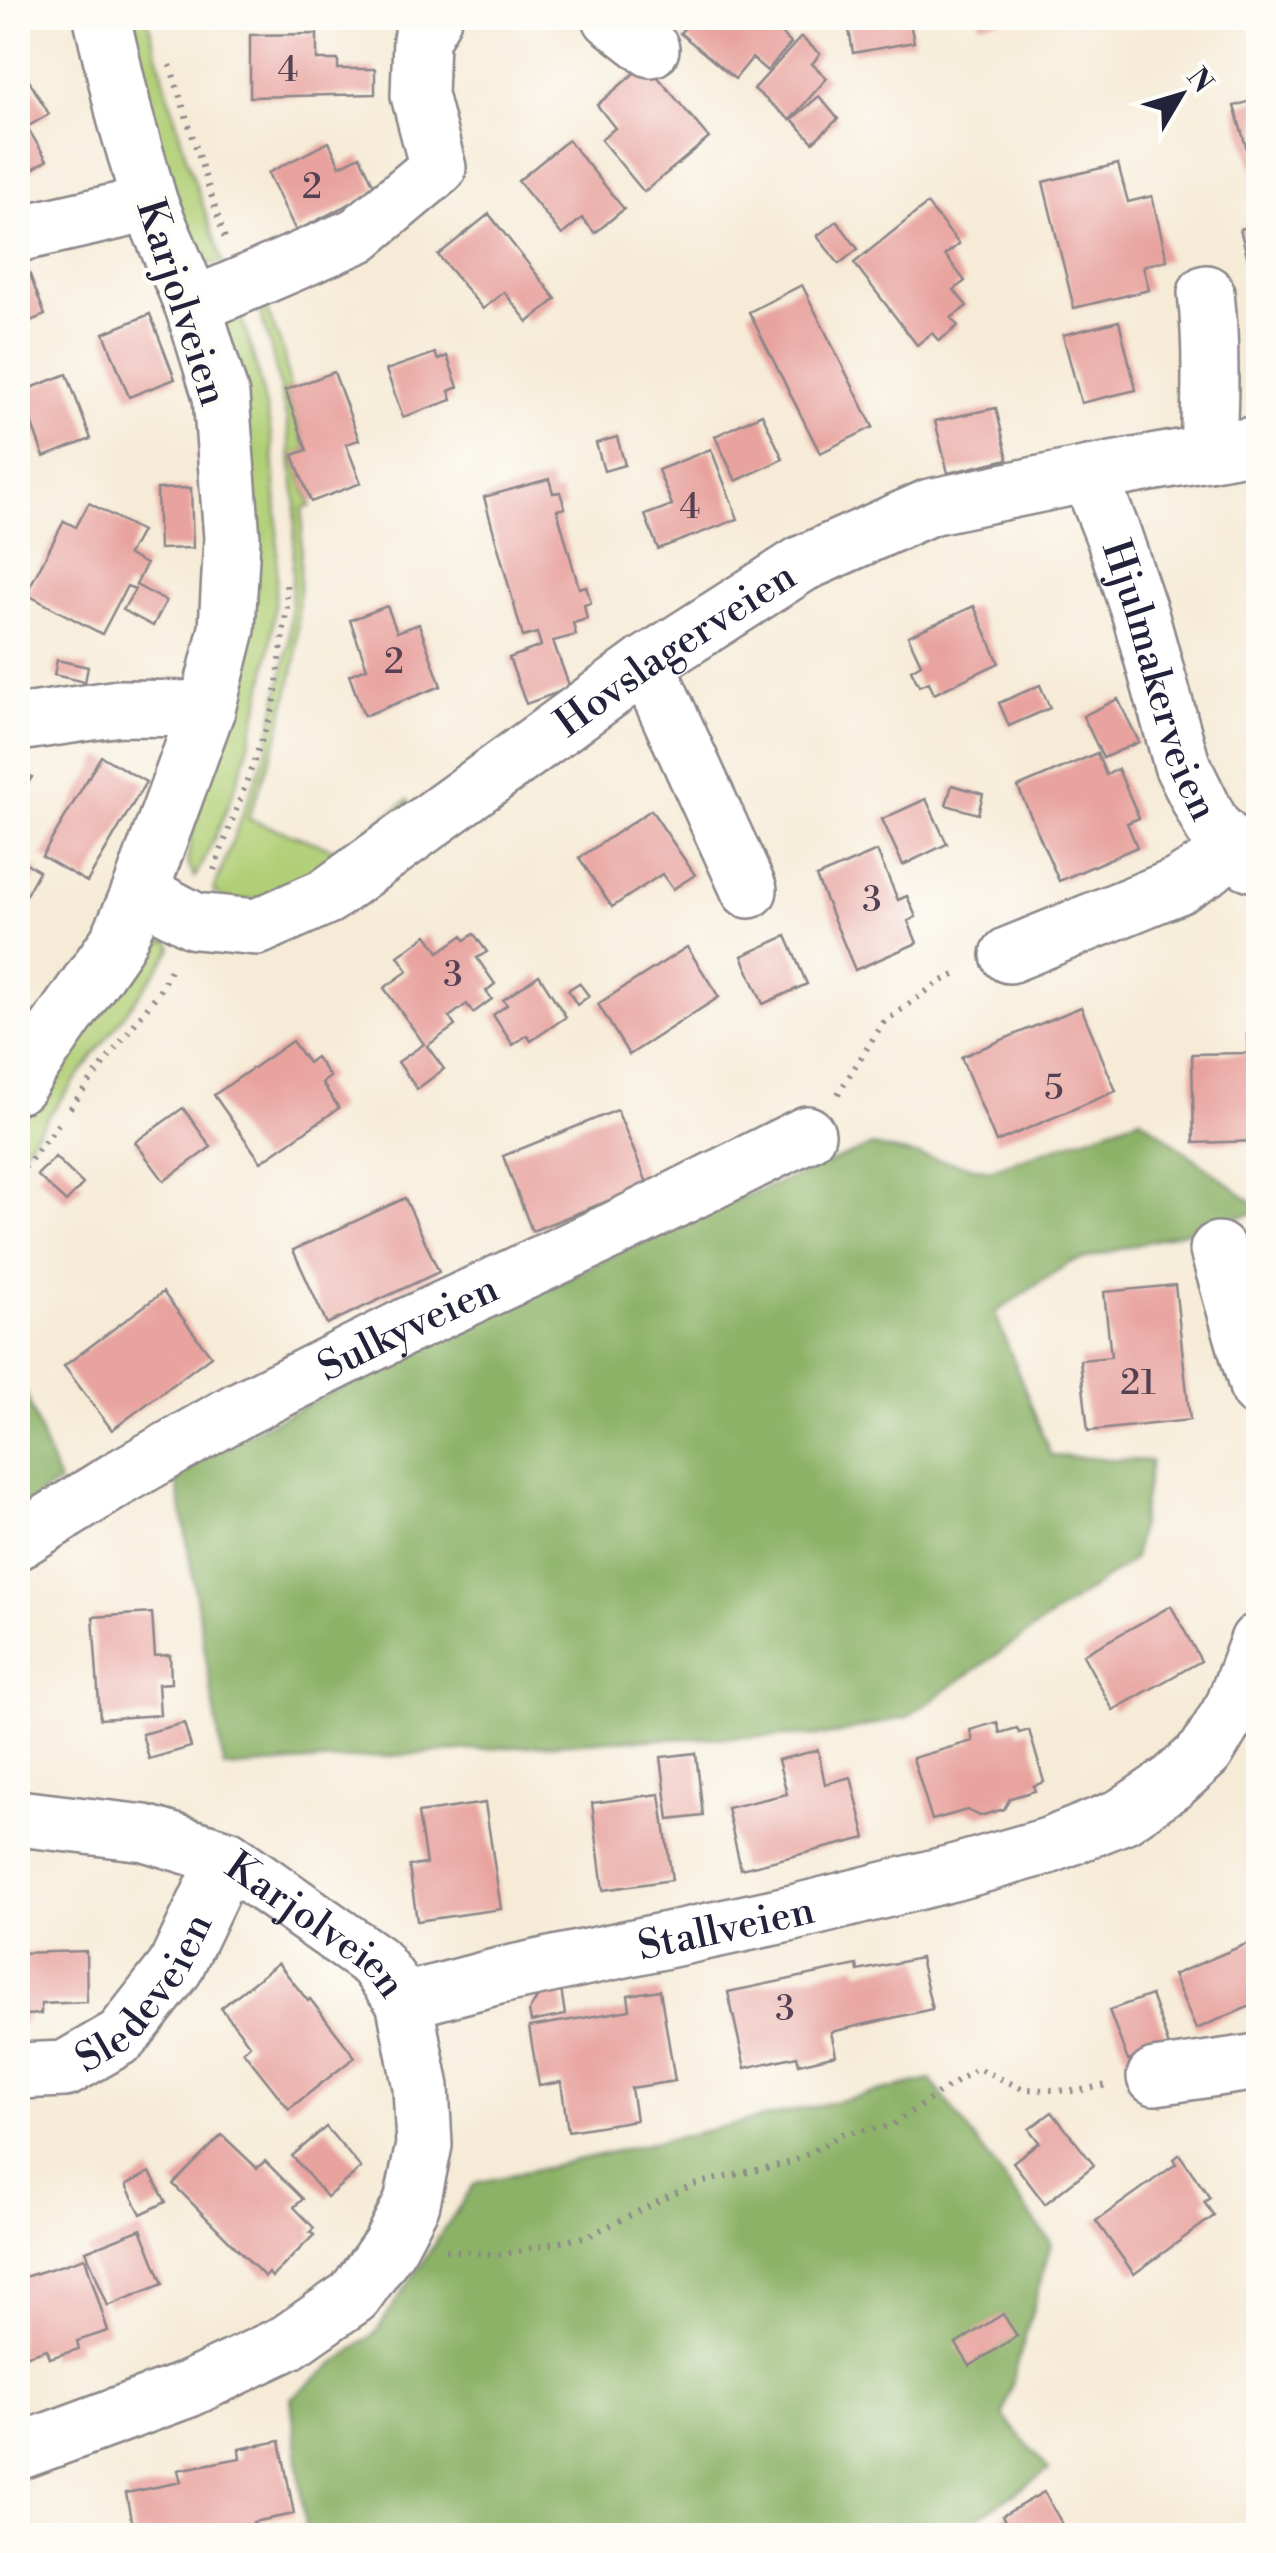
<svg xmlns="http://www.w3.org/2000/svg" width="1276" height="2553" font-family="'Libre Bodoni',serif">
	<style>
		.green { fill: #b1cf76; stroke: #6a7858; stroke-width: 2.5 }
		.forest { fill: #8cb267; stroke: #576a51; stroke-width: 2.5 }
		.building { fill: #e8a39f }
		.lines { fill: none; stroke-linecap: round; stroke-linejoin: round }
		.minor-casing { stroke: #8c8689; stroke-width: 60 }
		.path { stroke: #8c8689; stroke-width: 6; stroke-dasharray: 2.5 8; stroke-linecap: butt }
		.minor { stroke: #fff; stroke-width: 55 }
		.labels { text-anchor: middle; stroke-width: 9; stroke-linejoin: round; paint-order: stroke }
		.number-label { font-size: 35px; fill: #544254 }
		.street-label { font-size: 40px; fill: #22223b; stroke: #fdfcf7 }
	</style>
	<rect width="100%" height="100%" fill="#fdfcf7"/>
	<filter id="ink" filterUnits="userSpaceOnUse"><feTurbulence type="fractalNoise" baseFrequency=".01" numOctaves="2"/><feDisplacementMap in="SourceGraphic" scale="20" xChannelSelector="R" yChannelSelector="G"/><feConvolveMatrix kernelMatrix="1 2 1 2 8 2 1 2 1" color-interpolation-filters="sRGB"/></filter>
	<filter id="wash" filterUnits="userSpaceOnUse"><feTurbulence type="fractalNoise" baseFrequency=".0048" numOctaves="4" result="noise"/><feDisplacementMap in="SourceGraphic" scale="40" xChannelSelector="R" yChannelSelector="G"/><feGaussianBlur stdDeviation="2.25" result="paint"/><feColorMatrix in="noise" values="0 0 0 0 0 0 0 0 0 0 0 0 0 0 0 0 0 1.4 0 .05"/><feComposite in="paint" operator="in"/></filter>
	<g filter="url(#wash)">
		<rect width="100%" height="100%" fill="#f6ebd7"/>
		<g class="green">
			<polygon points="124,18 147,18 188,163 223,263 209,264 196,258 140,84"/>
			<polygon points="263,299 283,351 290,388 285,391 307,450 293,456 311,506 303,508 296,659 278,737 248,819 339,851 408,800 410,806 290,890 260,899 231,901 213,892 267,750 289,643 296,502 287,421 270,344 256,300"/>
			<path d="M236,301C251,347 265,393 272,441C274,458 274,476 276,494C284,626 258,760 195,877L187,862L193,828L221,736L217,313Z"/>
			<polygon points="169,940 172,948 156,972 18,1157 18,1124 129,959 144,948"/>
		</g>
		<g class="forest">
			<polygon points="1141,1118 1258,1206 1258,1212 1069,1263 995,1313 1051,1456 1151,1461 1134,1559 907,1717 830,1735 611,1740 224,1768 175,1469 703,1212 872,1146 989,1170"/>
			<polygon points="18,1372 59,1483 18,1508"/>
			<polygon points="931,2080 1051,2243 1003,2416 1049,2470 951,2535 306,2535 291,2398 376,2332 475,2183"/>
		</g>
		<g id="blocks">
			<g class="building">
				<polygon points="693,18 764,18 791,43 767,71 752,58 735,79 680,33"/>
				<polygon points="847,18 909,18 914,42 853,53"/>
				<polygon points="978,18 1003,18 1003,19 980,24"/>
				<polygon points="317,34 317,60 338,60 338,69 375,69 375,94 250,97 250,35"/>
				<polygon points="801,37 820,54 812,64 827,78 790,120 754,89"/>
				<polygon points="646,63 709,138 644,192 601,140 615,128 597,105"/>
				<polygon points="25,74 49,114 27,127 47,160 18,178 18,79"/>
				<polygon points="819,96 838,119 813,142 792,119"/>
				<polygon points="1258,99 1258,172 1254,173 1234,106"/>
				<polygon points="568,140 624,209 595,233 582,218 562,235 518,181"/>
				<polygon points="329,142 340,166 360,156 376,190 296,231 268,173"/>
				<polygon points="1118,164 1128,202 1152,196 1167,260 1143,266 1149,290 1074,308 1043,182"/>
				<polygon points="927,204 959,244 945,255 965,281 954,290 967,306 951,318 958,326 939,341 932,333 917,345 854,263"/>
				<polygon points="489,214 556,299 528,322 504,292 483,309 438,255"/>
				<polygon points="837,221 858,249 839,264 817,236"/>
				<polygon points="1258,224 1258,276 1253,278 1240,229"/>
				<polygon points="18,243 45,315 18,326"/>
				<polygon points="802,285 873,427 820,453 749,312"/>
				<polygon points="150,314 175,379 129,397 104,333"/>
				<polygon points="1119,321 1136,390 1081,403 1063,335"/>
				<polygon points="435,353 438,360 447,356 458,387 449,391 452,400 403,417 386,370"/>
				<polygon points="334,372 359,440 346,444 361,483 311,502 293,455 307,450 285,390"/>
				<polygon points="67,374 91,439 44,457 28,414 21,417 18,408 18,388 22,387 23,391"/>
				<polygon points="996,408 1008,459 948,473 935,421"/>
				<polygon points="762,414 783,459 736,481 715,436"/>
				<polygon points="617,437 625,465 604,471 596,443"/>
				<polygon points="711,449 738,519 658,549 645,515 672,505 658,470"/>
				<polygon points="549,479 553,493 560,492 565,508 557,510 579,588 586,586 591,603 584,605 587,619 573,623 576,635 553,641 570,688 526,704 509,658 541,646 537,633 523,637 484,497"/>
				<polygon points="191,488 193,548 159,549 157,489"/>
				<polygon points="89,503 141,531 128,555 146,564 136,585 166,601 153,626 123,610 135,589 127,586 102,634 26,594 64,521 76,527"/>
				<polygon points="387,606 397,632 419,624 441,686 364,716 349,675 367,668 350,620"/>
				<polygon points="974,606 999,663 934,694 929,682 919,686 911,670 921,664 908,636"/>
				<polygon points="57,660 88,667 85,682 54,675"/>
				<polygon points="1040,685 1050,708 1009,726 999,703"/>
				<polygon points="1118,699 1139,742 1103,758 1083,716"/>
				<polygon points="1097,753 1106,775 1118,769 1139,818 1127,823 1137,847 1059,881 1018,787"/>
				<polygon points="101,756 146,782 87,882 42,856"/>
				<polygon points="18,768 32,777 18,800"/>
				<polygon points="952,785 983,794 978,814 946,805"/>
				<polygon points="926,799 947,844 903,865 882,819"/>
				<polygon points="651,810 695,875 673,889 662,874 612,907 579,858"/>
				<polygon points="877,851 898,900 907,896 916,917 908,921 917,943 855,970 816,877"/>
				<polygon points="18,858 39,871 18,909"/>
				<polygon points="474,934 487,952 477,958 495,984 486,991 492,999 473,1013 467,1004 449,1017 455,1026 427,1046 444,1069 417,1089 398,1062 424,1044 384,988 408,971 398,956 427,935 439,952 462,936 465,940"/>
				<polygon points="786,936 807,984 763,1004 742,956"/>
				<polygon points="687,947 719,997 629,1055 598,1004"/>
				<polygon points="539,975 566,1017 531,1041 527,1035 513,1045 493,1015 507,1005 503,1000"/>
				<polygon points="579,983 589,996 577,1005 568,990"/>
				<polygon points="1081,1007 1116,1091 996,1142 961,1057"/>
				<polygon points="1247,1035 1258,1035 1258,1141 1194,1143 1192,1054 1248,1053"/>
				<polygon points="292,1041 308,1063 316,1057 330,1077 322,1083 339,1108 261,1162 214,1095"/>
				<polygon points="183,1108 211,1147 164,1181 135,1142"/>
				<polygon points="617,1110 648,1185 532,1231 503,1156"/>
				<polygon points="55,1157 83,1184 66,1202 37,1175"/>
				<polygon points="405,1198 439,1272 327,1324 293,1250"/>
				<polygon points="1175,1285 1190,1420 1088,1431 1080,1360 1111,1357 1104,1292"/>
				<polygon points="163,1292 211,1356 112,1430 64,1366"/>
				<polygon points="1171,1606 1201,1661 1113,1710 1083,1655"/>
				<polygon points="152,1613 155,1656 170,1655 171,1683 158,1684 160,1715 100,1719 93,1617"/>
				<polygon points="18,1616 20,1616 28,1667 18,1669"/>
				<polygon points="997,1722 1000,1733 1017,1728 1019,1733 1029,1730 1044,1782 1033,1786 1035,1791 1010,1798 1004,1809 980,1816 967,1810 932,1820 913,1758 973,1741 970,1730"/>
				<polygon points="184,1723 191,1747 149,1759 142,1734"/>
				<polygon points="818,1750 825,1784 851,1777 866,1838 741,1869 727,1808 787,1794 778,1760"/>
				<polygon points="696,1753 703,1816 669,1820 661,1757"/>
				<polygon points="660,1794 672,1880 603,1890 592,1803"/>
				<polygon points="485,1803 501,1909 417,1921 409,1866 426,1864 418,1813"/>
				<polygon points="1258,1939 1258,2003 1196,2029 1173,1975"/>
				<polygon points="86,1951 87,2002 41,2004 41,2014 26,2015 26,2023 18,2023 18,1953"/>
				<polygon points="920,1958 932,2009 831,2032 836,2055 799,2064 797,2056 745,2068 728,1992 857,1965 858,1971"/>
				<polygon points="278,1963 308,2001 310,1999 355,2057 289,2109 243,2051 250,2045 221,2008"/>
				<polygon points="561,1988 565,2015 531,2022 529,2011 541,1991"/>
				<polygon points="660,1990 675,2081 631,2088 636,2120 568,2131 561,2082 539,2086 529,2027 630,2010 628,1995"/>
				<polygon points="1151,1995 1169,2046 1128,2061 1109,2010"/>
				<polygon points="1052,2112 1094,2165 1045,2204 1013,2162 1039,2142 1029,2129"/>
				<polygon points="326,2127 361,2168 327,2197 292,2156"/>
				<polygon points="222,2135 257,2168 265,2161 303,2199 294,2207 314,2228 310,2232 314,2235 272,2277 269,2273 265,2277 173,2184"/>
				<polygon points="1179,2154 1210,2198 1204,2202 1214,2216 1134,2274 1096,2221 1176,2164 1173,2159"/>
				<polygon points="150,2172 166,2202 141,2214 126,2185"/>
				<polygon points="141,2229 163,2284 108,2306 86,2251"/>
				<polygon points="85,2258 108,2331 77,2341 79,2349 50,2358 47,2349 18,2358 18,2279"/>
				<polygon points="1003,2314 1017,2336 970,2366 956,2344"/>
				<polygon points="280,2441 294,2514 253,2522 256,2536 134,2536 126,2493 181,2482 178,2470 240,2458 239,2449"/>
				<polygon points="1044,2492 1069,2536 1013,2536 1002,2516"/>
			</g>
		</g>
	</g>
	<g filter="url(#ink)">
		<use href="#blocks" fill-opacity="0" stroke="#8c8689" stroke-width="2.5"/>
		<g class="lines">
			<defs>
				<g id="minor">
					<polyline points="611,18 651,49"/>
					<polyline points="18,234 150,204"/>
					<path d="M1206,293C1212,346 1210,399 1208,453"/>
					<polyline points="193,306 358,235 438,168 419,95 421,39 433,18"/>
					<path id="s1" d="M1089,474L1114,537L1140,614L1182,765L1212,826L1249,862L1258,865"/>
					<polyline points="646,664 749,890"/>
					<polyline points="18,723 119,708 207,709"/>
					<path id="s2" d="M140,892L195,921L257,927L327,896L646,664L802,564L930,507L1089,474L1258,444"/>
					<polyline points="1009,955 1178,886 1209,867 1233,846"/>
					<polyline points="18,1085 117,943 140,892 207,709 227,629 232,538 221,396 193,306 150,204 125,117 102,18"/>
					<polyline points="1218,1250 1258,1389"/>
					<path id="s3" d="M18,1541L118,1479L239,1410L405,1327L612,1231L807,1134"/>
					<path id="s4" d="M18,1818L145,1833L227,1858L375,1962L404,2001L421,2087L424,2145L412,2203L390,2245L354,2296L288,2342L189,2389L18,2452"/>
					<path id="s5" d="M404,2001L499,1976L793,1913L956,1872L1048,1846L1123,1816L1173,1782L1206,1752L1234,1705L1258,1641"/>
					<path id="s6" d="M18,2071L65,2069L122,2036L175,1968L227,1858"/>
					<polyline points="1155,2077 1258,2062"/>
				</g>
			</defs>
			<use href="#minor" class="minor-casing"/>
			<g class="path">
				<polyline points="170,65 225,239"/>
				<polyline points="214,870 274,707 287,606 286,579"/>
				<polyline points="838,1094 883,1023 938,983 961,972"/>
				<polyline points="70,1108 159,992 173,964"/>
				<polyline points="18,1176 63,1118"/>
				<polyline points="446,2250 501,2255 588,2236 694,2184 793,2162 843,2134 890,2126 977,2068 1023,2089 1076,2091 1107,2085"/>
			</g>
			<use href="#minor" class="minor"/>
		</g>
	</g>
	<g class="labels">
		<g class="number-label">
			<text x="288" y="81">4</text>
			<text x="312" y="198">2</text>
			<text x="690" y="518">4</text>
			<text x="394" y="673">2</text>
			<text x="872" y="911">3</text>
			<text x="453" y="986">3</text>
			<text x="1054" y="1099">5</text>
			<text x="1138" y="1394">21</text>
			<text x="785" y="2020">3</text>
		</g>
		<g class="street-label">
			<text transform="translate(183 302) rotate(72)" y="14">Karjolveien</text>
			<text dy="14" stroke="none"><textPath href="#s2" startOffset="628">Hovslagerveien</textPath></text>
			<text dy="14" stroke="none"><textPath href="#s1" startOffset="218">Hjulmakerveien</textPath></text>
			<text dy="14" stroke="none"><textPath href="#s3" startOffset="445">Sulkyveien</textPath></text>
			<text dy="14" stroke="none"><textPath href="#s5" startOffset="330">Stallveien</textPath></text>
			<text dy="14" stroke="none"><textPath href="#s4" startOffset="325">Karjolveien</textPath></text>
			<text dy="14" stroke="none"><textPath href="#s6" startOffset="160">Sledeveien</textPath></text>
		</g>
	</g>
	<rect width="1276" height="2553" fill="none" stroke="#fdfcf7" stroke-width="60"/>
	<g transform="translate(1181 95) rotate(52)" stroke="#fdfcf7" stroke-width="8" paint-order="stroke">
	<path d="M0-8L18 38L0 25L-18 38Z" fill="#22223b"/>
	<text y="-15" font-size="28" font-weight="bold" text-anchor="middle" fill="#22223b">N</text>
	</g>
</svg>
